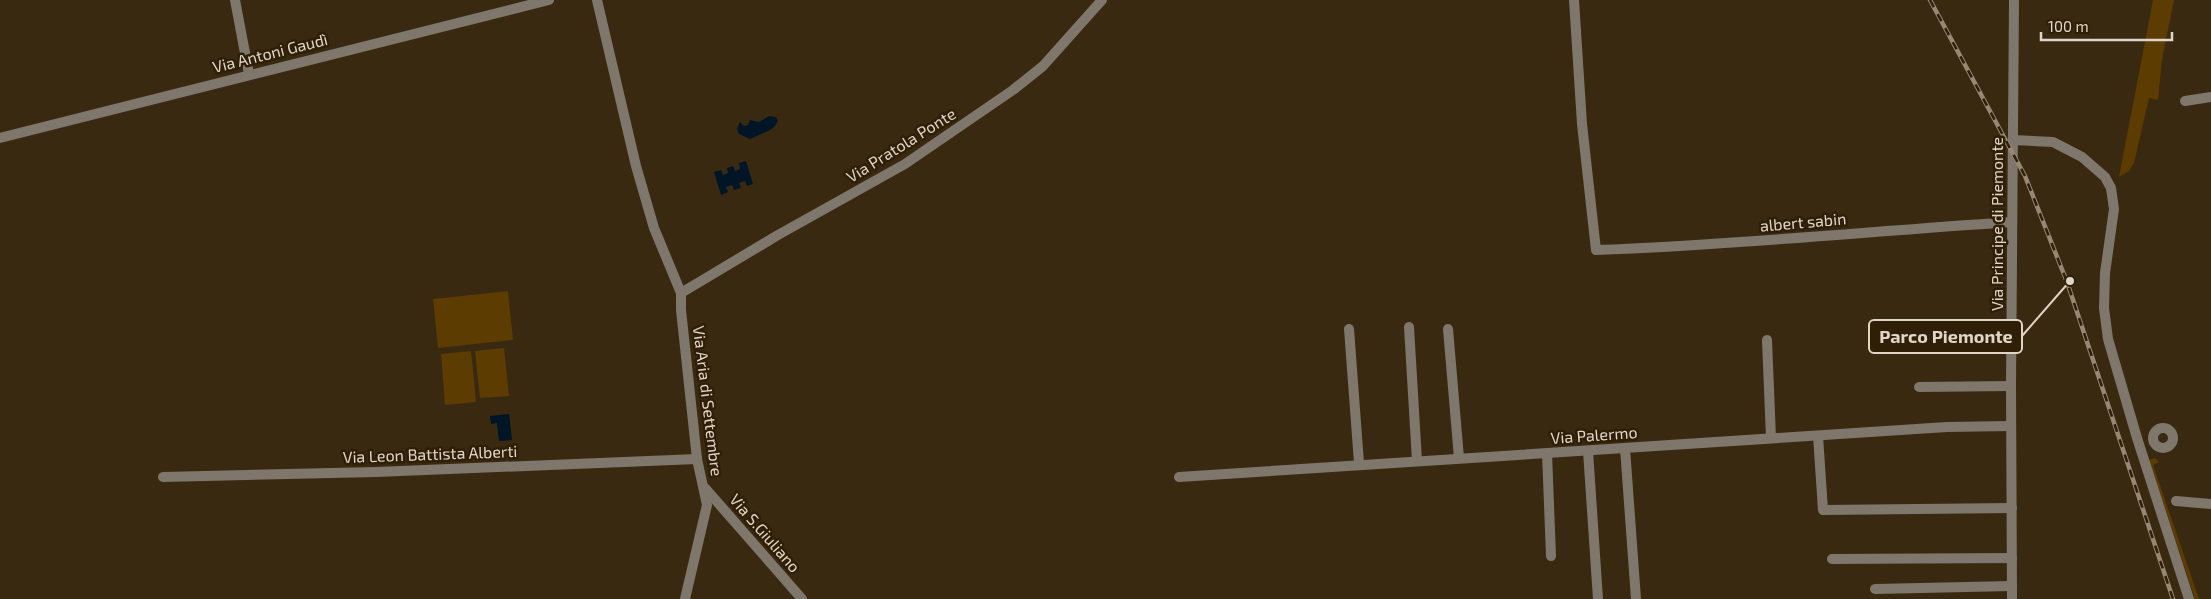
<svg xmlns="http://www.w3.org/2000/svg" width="2211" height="599" font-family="'Exo 2',sans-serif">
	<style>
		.green { fill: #5c3c00 }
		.water { fill: #001525 }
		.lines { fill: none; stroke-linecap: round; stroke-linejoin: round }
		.minor { stroke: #7f776b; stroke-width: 10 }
		.rail-casing { stroke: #968875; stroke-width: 4.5 }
		.rail { stroke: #2f1f07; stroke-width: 2.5; stroke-dasharray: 8; stroke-linecap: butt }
		.labels { text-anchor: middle; stroke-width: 5; stroke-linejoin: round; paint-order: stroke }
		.street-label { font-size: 16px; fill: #e0d5c7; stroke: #2f1f07 }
		.leader { fill: none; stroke: #e0d5c7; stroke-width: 2 }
		.callout-dot { fill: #e0d5c7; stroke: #2f1f07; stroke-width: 2 }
		.callout { fill: #2f1f07; stroke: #e0d5c7; stroke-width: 2 }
		.callout-label { font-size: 18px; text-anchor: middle; font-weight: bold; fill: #e0d5c7 }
	</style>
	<rect width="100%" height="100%" fill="#3a2911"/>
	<g class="green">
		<polygon points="2153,0 2174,0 2162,59 2158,100 2149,98 2134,163 2129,171 2119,177"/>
		<polygon points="508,291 513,340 438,348 433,299"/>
		<polygon points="504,348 509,396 480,398 475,351"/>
		<polygon points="471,351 476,402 445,405 441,354"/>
		<polygon points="2155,458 2159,462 2153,465 2199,599 2195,599 2149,460"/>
	</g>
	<g class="water">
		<polygon points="769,116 776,117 778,121 774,127 768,131 750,139 739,134 737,129 740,122 744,126 748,125 750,120 759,122"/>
		<polygon points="746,161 753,184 747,186 745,181 739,183 741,188 734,190 732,185 726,187 728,192 721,195 714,172 721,170 723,175 728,173 727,168 733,166 735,171 740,169 739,163"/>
		<polygon points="509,414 512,440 499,441 497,423 491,424 490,416"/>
	</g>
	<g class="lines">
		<g class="minor">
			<polyline points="235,0 249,74"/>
			<polyline points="597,0 636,166 654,228 681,293 681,310 697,459 707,505 685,599"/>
			<path d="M1574,0L1582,124L1596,250C1735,245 1873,231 2012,222"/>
			<polyline points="2185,101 2211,97"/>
			<polyline points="0,138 549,0"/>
			<polyline points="2013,140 2053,142 2082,157 2105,177 2111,188 2114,209 2105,273 2104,308 2108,339 2137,438 2189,599"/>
			<polyline points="681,293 778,235 905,164 1013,90 1043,66 1102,0"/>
			<polyline points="1409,327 1417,461"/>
			<polyline points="1349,329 1359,463"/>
			<polyline points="1448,329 1459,458"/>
			<polyline points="1767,340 1771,438"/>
			<polyline points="1919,387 2011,386"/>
			<circle cx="2163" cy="438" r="10"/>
			<polyline points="1818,436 1823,510 2012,508"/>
			<polyline points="1625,448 1636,599"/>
			<polyline points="1588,451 1598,599"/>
			<polyline points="1547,453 1551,556"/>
			<polyline points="163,477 376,472 697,459"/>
			<polyline points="1179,477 1947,427 2011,426"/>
			<polyline points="705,488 802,599"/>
			<polyline points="2176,501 2211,504"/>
			<polyline points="1832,559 2012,558"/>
			<polyline points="1875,589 2012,586"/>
			<polyline points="2012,599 2011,386 2014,0"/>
		</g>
		<defs>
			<polyline id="rail" points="1930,0 2025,176 2067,282 2173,599"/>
		</defs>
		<use href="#rail" class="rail-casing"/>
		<use href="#rail" class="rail"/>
	</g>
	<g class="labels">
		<g class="street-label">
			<text transform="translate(270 53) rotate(-14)" y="6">Via Antoni Gaudì</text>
			<text transform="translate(901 145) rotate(-32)" y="6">Via Pratola Ponte</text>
			<text transform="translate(1803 222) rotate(-5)" y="6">albert sabin</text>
			<text transform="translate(1997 224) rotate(-90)" y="6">Via Principe di Piemonte</text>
			<text transform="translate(708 401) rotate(83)" y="6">Via Aria di Settembre</text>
			<text transform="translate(1594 435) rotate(-4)" y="6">Via Palermo</text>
			<text transform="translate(430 454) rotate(-2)" y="6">Via Leon Battista Alberti</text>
			<text transform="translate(765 533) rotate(49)" y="6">Via S.Giuliano</text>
		</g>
	</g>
	<path class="leader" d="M2070 281L2022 336"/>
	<circle class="callout-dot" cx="2070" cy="281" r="5"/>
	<rect class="callout" x="1869" y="320" width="153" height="33" rx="5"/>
	<g class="callout-label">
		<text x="1946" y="343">Parco Piemonte</text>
	</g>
	<path d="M2041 32v8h131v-8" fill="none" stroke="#e0d5c7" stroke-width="2.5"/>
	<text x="2048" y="32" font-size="15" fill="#e0d5c7" stroke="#2f1f07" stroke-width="4" paint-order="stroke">100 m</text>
</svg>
